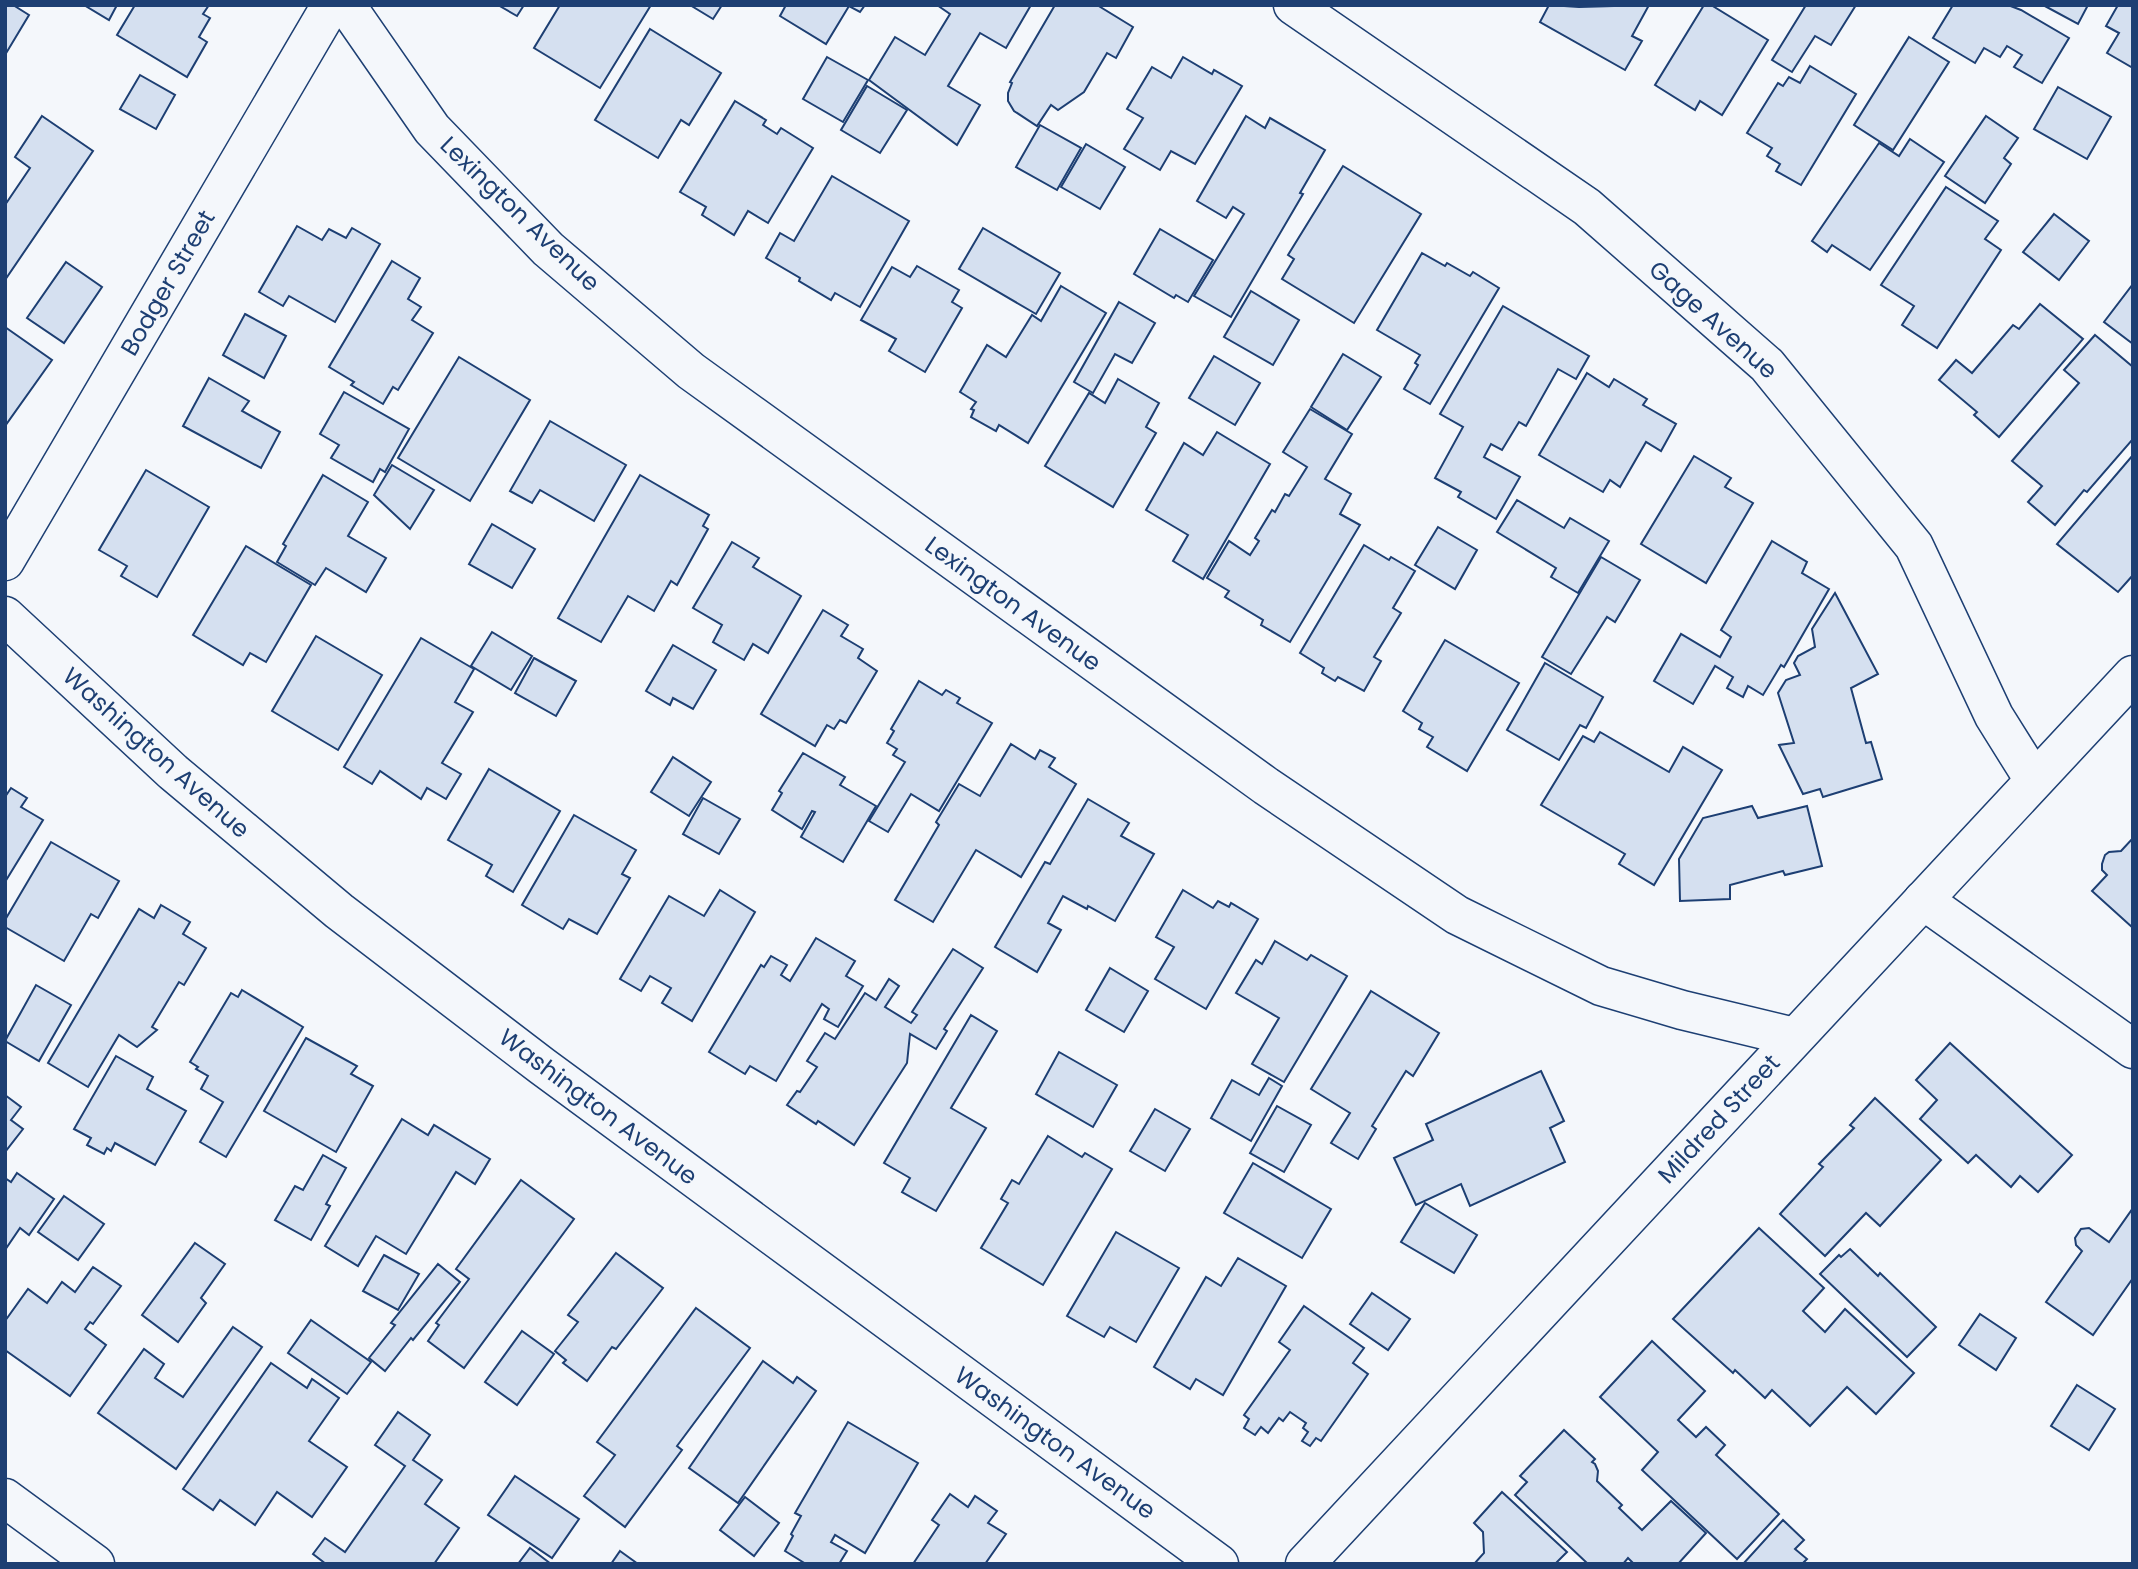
<svg xmlns="http://www.w3.org/2000/svg" width="2138" height="1569" font-family="Poppins,sans-serif">
	<style>
		.building { fill: #d5e0f0; stroke: #1d3f73; stroke-width: 2 }
		.lines { fill: none; stroke-linecap: round; stroke-linejoin: round }
		.minor-casing { stroke: #1d3f73; stroke-width: 41 }
		.minor { stroke: #f4f7fb; stroke-width: 38 }
		.labels { text-anchor: middle; stroke-width: 5; stroke-linejoin: round; paint-order: stroke }
		.street-label { font-size: 24px; fill: #1d3f73; stroke: #f4f7fb }
	</style>
	<rect width="100%" height="100%" fill="#f4f7fb"/>
	<g class="building">
		<polygon points="5,5 13,5 29,15 5,55"/>
		<polygon points="84,5 117,5 109,20"/>
		<polygon points="135,5 209,5 203,14 210,18 199,37 207,42 187,77 117,35"/>
		<polygon points="498,5 524,5 517,16"/>
		<polygon points="560,5 651,5 600,88 534,48"/>
		<polygon points="690,5 722,5 713,19"/>
		<polygon points="786,5 865,5 860,12 849,6 826,44 780,16"/>
		<polygon points="1031,5 1006,48 980,33 948,86 980,105 957,145 869,80 895,37 925,55 950,14 937,5"/>
		<polygon points="1055,5 1097,5 1133,27 1116,58 1107,53 1084,92 1058,110 1051,105 1037,126 1014,111 1008,101 1008,93 1012,83 1010,82"/>
		<polygon points="1549,5 1579,7 1649,5 1632,36 1642,41 1625,70 1540,22"/>
		<polygon points="1704,5 1711,5 1768,40 1722,115 1700,101 1695,110 1655,85"/>
		<polygon points="1806,5 1856,5 1831,45 1815,36 1792,72 1772,60"/>
		<polygon points="1953,5 2008,5 2021,10 2069,38 2042,83 2014,67 2022,55 2007,46 2000,57 1984,48 1975,63 1933,38"/>
		<polygon points="2043,5 2088,5 2078,24"/>
		<polygon points="2118,5 2133,5 2133,68 2107,53 2119,33 2106,26"/>
		<polygon points="650,29 721,73 689,125 681,120 658,158 595,120"/>
		<polygon points="1909,37 1949,62 1893,150 1854,125"/>
		<polygon points="827,57 868,80 843,122 803,99"/>
		<polygon points="1183,57 1212,74 1214,70 1242,86 1195,164 1171,151 1160,170 1124,149 1143,118 1127,109 1152,67 1171,78"/>
		<polygon points="1810,66 1856,94 1801,185 1776,171 1780,164 1767,156 1772,148 1747,133 1778,83 1783,86 1789,77 1800,83"/>
		<polygon points="140,75 175,95 156,129 120,109"/>
		<polygon points="867,86 907,110 880,153 841,130"/>
		<polygon points="2058,87 2111,117 2087,159 2034,129"/>
		<polygon points="735,101 766,120 763,125 777,134 781,128 813,148 768,223 748,211 734,235 702,215 706,207 680,192"/>
		<polygon points="42,116 93,151 5,280 5,205 30,168 15,157"/>
		<polygon points="1246,116 1265,128 1270,118 1325,150 1300,193 1303,194 1231,317 1194,296 1244,214 1233,207 1226,218 1197,201"/>
		<polygon points="1986,116 2018,138 2004,158 2011,164 1985,203 1945,176"/>
		<polygon points="1040,125 1081,148 1057,190 1016,167"/>
		<polygon points="1910,139 1944,162 1870,270 1832,245 1827,252 1812,241 1879,143 1899,156"/>
		<polygon points="1086,144 1125,167 1100,209 1061,187"/>
		<polygon points="1343,166 1421,214 1354,323 1282,279 1294,259 1288,255"/>
		<polygon points="832,176 909,221 860,307 835,293 831,300 799,281 800,278 766,258 780,233 794,241"/>
		<polygon points="1946,187 1998,221 1985,239 2001,250 1937,348 1902,325 1914,306 1881,285"/>
		<polygon points="2054,214 2089,241 2059,280 2023,252"/>
		<polygon points="297,226 322,240 329,229 346,238 352,228 380,244 335,322 289,296 283,306 259,292"/>
		<polygon points="983,228 1060,273 1036,314 959,269"/>
		<polygon points="1160,229 1213,260 1188,302 1176,295 1174,298 1134,274"/>
		<polygon points="1422,253 1445,266 1447,263 1470,276 1473,272 1499,288 1430,404 1404,389 1418,365 1415,363 1420,355 1377,330"/>
		<polygon points="392,261 420,278 408,299 421,307 412,320 433,333 398,390 393,387 383,404 351,385 354,382 329,367"/>
		<polygon points="66,262 102,287 64,343 27,318"/>
		<polygon points="917,266 959,290 952,302 962,308 925,372 889,351 896,339 861,320 892,267 910,277"/>
		<polygon points="2133,284 2133,344 2104,322"/>
		<polygon points="1061,286 1106,313 1028,443 999,425 996,431 971,417 974,410 971,409 976,402 960,392 987,345 1006,357 1032,315 1041,321"/>
		<polygon points="1251,291 1299,320 1273,365 1224,337"/>
		<polygon points="1119,302 1155,323 1132,363 1115,354 1093,393 1074,382"/>
		<polygon points="2040,304 2083,339 1999,437 1974,415 1977,412 1939,380 1956,360 1972,373 2013,325 2019,329"/>
		<polygon points="1503,306 1589,356 1576,379 1558,369 1526,426 1519,422 1502,450 1491,444 1484,457 1520,477 1496,519 1458,497 1461,492 1435,478 1463,427 1440,414"/>
		<polygon points="245,314 286,336 264,378 223,355"/>
		<polygon points="5,327 52,360 5,426"/>
		<polygon points="2095,335 2133,367 2133,439 2087,492 2084,490 2055,525 2028,502 2042,486 2012,461 2079,383 2064,370"/>
		<polygon points="1343,354 1381,377 1347,430 1311,407"/>
		<polygon points="1214,356 1260,383 1235,425 1189,398"/>
		<polygon points="459,357 530,400 470,501 398,458"/>
		<polygon points="1587,373 1609,387 1614,379 1647,399 1643,405 1676,424 1661,451 1646,442 1620,487 1610,480 1603,492 1539,455"/>
		<polygon points="209,378 249,401 242,411 280,432 261,468 183,426"/>
		<polygon points="1118,379 1159,403 1146,427 1156,433 1113,507 1045,466 1089,393 1105,403"/>
		<polygon points="344,392 409,429 385,472 380,469 373,482 331,458 339,445 320,434"/>
		<polygon points="1310,409 1352,434 1325,479 1351,494 1340,514 1360,525 1290,642 1261,625 1263,620 1225,597 1229,591 1207,578 1229,541 1250,555 1259,541 1255,538 1272,510 1275,512 1285,494 1289,496 1307,467 1283,452"/>
		<polygon points="550,421 626,465 594,521 540,490 532,503 510,491"/>
		<polygon points="1217,432 1270,464 1203,579 1173,561 1188,535 1146,510 1184,443 1203,455"/>
		<polygon points="2133,455 2133,575 2118,592 2057,544"/>
		<polygon points="1694,456 1731,478 1725,487 1753,503 1706,583 1641,544"/>
		<polygon points="392,465 434,490 410,529 374,495"/>
		<polygon points="146,470 209,507 157,597 121,576 127,566 99,550"/>
		<polygon points="323,475 368,502 348,536 386,558 366,592 326,568 315,585 277,562 286,546 283,544"/>
		<polygon points="640,475 709,515 703,526 708,529 677,585 671,581 654,611 628,596 601,642 558,618"/>
		<polygon points="1517,500 1564,528 1570,518 1609,541 1578,593 1551,577 1556,568 1497,532"/>
		<polygon points="492,524 535,549 512,588 469,564"/>
		<polygon points="1438,527 1477,550 1455,589 1415,565"/>
		<polygon points="1772,541 1807,562 1802,573 1829,589 1784,667 1781,665 1763,695 1748,686 1743,697 1727,688 1733,677 1715,666 1693,704 1654,681 1681,634 1720,657 1731,637 1721,630"/>
		<polygon points="732,542 759,558 753,567 801,596 768,653 753,644 744,660 713,642 722,625 693,608"/>
		<polygon points="1364,545 1389,560 1391,557 1415,571 1393,608 1401,613 1374,657 1381,661 1364,691 1338,677 1335,681 1322,673 1324,668 1300,653"/>
		<polygon points="246,546 311,585 266,662 250,653 243,665 193,635"/>
		<polygon points="1601,557 1640,580 1615,622 1607,617 1571,674 1542,657"/>
		<polygon points="1835,593 1878,674 1851,688 1866,743 1871,742 1882,779 1823,797 1820,789 1803,794 1779,745 1794,743 1778,693 1786,680 1800,675 1794,663 1798,656 1815,647 1812,629"/>
		<polygon points="823,610 848,625 841,636 863,649 858,658 877,671 846,723 840,720 834,729 827,725 815,746 761,714"/>
		<polygon points="492,632 532,656 511,690 471,666"/>
		<polygon points="316,636 382,675 338,750 272,711"/>
		<polygon points="421,638 474,669 455,702 473,712 442,763 461,774 446,799 427,788 421,799 380,771 372,784 344,767"/>
		<polygon points="1445,640 1519,683 1467,771 1427,747 1433,737 1419,729 1422,723 1403,711"/>
		<polygon points="673,645 716,670 693,709 673,698 670,705 646,691"/>
		<polygon points="534,658 576,681 556,716 515,693"/>
		<polygon points="1545,663 1603,697 1586,728 1580,725 1559,760 1507,730"/>
		<polygon points="919,681 942,695 946,690 960,698 957,703 992,723 939,811 911,794 888,832 869,821 905,762 893,755 897,749 887,743 894,731 891,729"/>
		<polygon points="1600,732 1669,772 1683,747 1722,770 1654,885 1619,864 1625,854 1541,805 1583,736 1594,742"/>
		<polygon points="1011,744 1035,759 1040,750 1055,758 1049,767 1076,784 1021,877 976,850 933,922 895,900 939,825 936,822 959,784 980,796"/>
		<polygon points="803,753 845,777 840,785 876,806 843,862 801,837 815,812 812,811 802,829 772,810 782,793 779,791"/>
		<polygon points="673,757 711,782 689,816 651,792"/>
		<polygon points="489,769 560,811 513,892 486,876 492,865 448,840"/>
		<polygon points="11,788 27,798 21,807 43,820 5,882 5,797"/>
		<polygon points="703,798 740,819 719,854 683,834"/>
		<polygon points="1088,799 1129,823 1121,836 1154,854 1115,921 1088,906 1087,909 1063,896 1048,923 1061,930 1037,972 995,947 1045,862 1050,864"/>
		<polygon points="1752,806 1758,818 1807,806 1822,866 1785,875 1783,871 1730,885 1730,899 1680,901 1679,859 1703,818"/>
		<polygon points="574,815 636,850 622,874 630,878 597,934 569,919 563,929 522,905"/>
		<polygon points="2133,838 2133,928 2092,891 2107,875 2102,870 2102,864 2105,855 2109,852 2121,851"/>
		<polygon points="51,842 119,881 98,918 91,914 64,961 5,927 5,920"/>
		<polygon points="720,890 755,912 692,1021 662,1003 671,988 650,976 641,991 620,979 669,896 704,916"/>
		<polygon points="1183,890 1213,908 1218,901 1229,907 1231,903 1258,919 1206,1009 1155,979 1174,947 1156,937"/>
		<polygon points="161,905 190,922 183,934 206,948 184,985 179,982 152,1027 157,1030 137,1047 119,1035 88,1087 48,1063 139,909 154,918"/>
		<polygon points="816,938 855,961 846,976 863,986 838,1027 824,1019 829,1009 822,1004 776,1081 750,1066 745,1074 709,1052 761,965 764,967 771,956 787,965 781,975 790,981"/>
		<polygon points="1275,941 1307,960 1311,955 1347,976 1284,1082 1252,1064 1279,1018 1236,993 1256,960 1262,964"/>
		<polygon points="953,949 983,968 944,1029 947,1031 936,1049 910,1034 907,1063 854,1145 818,1121 816,1124 787,1105 797,1091 800,1092 817,1067 807,1061 825,1033 835,1039 865,993 876,1000 889,979 899,986 885,1007 911,1023 917,1015 912,1012"/>
		<polygon points="1110,968 1148,991 1124,1032 1086,1010"/>
		<polygon points="36,985 71,1005 39,1061 5,1041"/>
		<polygon points="242,990 303,1027 226,1157 200,1142 223,1102 201,1089 208,1076 196,1069 198,1067 190,1062 231,993 238,997"/>
		<polygon points="1371,991 1439,1033 1413,1076 1406,1071 1372,1126 1376,1129 1358,1159 1331,1143 1350,1113 1311,1089"/>
		<polygon points="971,1015 997,1031 951,1108 986,1128 936,1211 902,1192 910,1178 884,1163"/>
		<polygon points="306,1038 357,1066 351,1074 373,1086 336,1152 264,1111"/>
		<polygon points="1950,1043 2072,1155 2038,1192 2020,1176 2011,1187 1976,1155 1968,1163 1920,1119 1937,1100 1916,1080"/>
		<polygon points="1059,1052 1117,1085 1093,1127 1036,1094"/>
		<polygon points="116,1056 153,1077 147,1089 186,1111 155,1165 115,1143 111,1151 107,1148 104,1154 87,1145 91,1138 74,1129"/>
		<polygon points="1541,1071 1564,1121 1550,1128 1565,1162 1470,1206 1461,1184 1416,1205 1394,1158 1433,1140 1426,1124"/>
		<polygon points="1269,1078 1282,1086 1251,1141 1211,1118 1232,1080 1259,1095"/>
		<polygon points="5,1095 21,1107 11,1120 23,1129 5,1152"/>
		<polygon points="1875,1098 1941,1160 1880,1226 1866,1213 1825,1256 1780,1214 1823,1167 1819,1164 1854,1128 1850,1125"/>
		<polygon points="1277,1106 1311,1125 1284,1172 1250,1153"/>
		<polygon points="1155,1109 1190,1129 1165,1171 1130,1151"/>
		<polygon points="402,1119 428,1135 434,1125 490,1159 475,1184 456,1172 406,1254 376,1236 358,1266 325,1246"/>
		<polygon points="1048,1136 1082,1157 1085,1153 1112,1169 1043,1285 981,1248 1008,1203 1001,1199 1012,1180 1019,1184"/>
		<polygon points="323,1155 346,1168 326,1204 330,1206 311,1240 275,1220 295,1186 303,1190"/>
		<polygon points="1253,1163 1331,1209 1302,1258 1224,1213"/>
		<polygon points="17,1173 54,1199 29,1235 20,1228 5,1250 5,1178 11,1182"/>
		<polygon points="521,1180 574,1219 464,1368 428,1341 439,1325 436,1323 469,1279 456,1269"/>
		<polygon points="64,1196 104,1224 78,1260 38,1232"/>
		<polygon points="1425,1203 1477,1235 1454,1273 1401,1242"/>
		<polygon points="2133,1208 2133,1278 2093,1335 2046,1302 2082,1251 2076,1245 2075,1238 2081,1229 2089,1228 2109,1242"/>
		<polygon points="1759,1228 1824,1288 1803,1311 1825,1332 1845,1309 1914,1373 1876,1414 1847,1387 1810,1426 1772,1390 1765,1398 1735,1370 1733,1373 1673,1319"/>
		<polygon points="1116,1232 1179,1268 1136,1342 1110,1327 1104,1337 1067,1316"/>
		<polygon points="195,1243 225,1264 201,1298 206,1303 178,1342 142,1315"/>
		<polygon points="1850,1249 1878,1276 1880,1273 1936,1327 1907,1357 1820,1274 1839,1255 1841,1257"/>
		<polygon points="616,1253 663,1288 616,1349 612,1347 587,1381 563,1363 566,1360 555,1351 578,1322 568,1315"/>
		<polygon points="384,1255 419,1274 398,1310 363,1291"/>
		<polygon points="1238,1258 1286,1286 1223,1395 1196,1379 1190,1389 1154,1367 1206,1277 1221,1286"/>
		<polygon points="438,1264 460,1282 413,1340 411,1338 385,1371 369,1358 395,1325 391,1323"/>
		<polygon points="93,1267 121,1286 93,1324 90,1322 85,1329 106,1345 70,1396 5,1350 5,1321 28,1289 47,1303 62,1282 75,1292"/>
		<polygon points="1372,1293 1410,1319 1388,1350 1350,1324"/>
		<polygon points="1304,1306 1364,1348 1353,1363 1368,1374 1321,1441 1316,1438 1310,1446 1302,1441 1308,1432 1303,1428 1306,1423 1290,1412 1283,1421 1279,1418 1268,1433 1261,1427 1255,1435 1244,1428 1249,1419 1244,1415 1290,1350 1279,1342"/>
		<polygon points="696,1308 750,1348 677,1446 682,1450 625,1527 584,1496 615,1455 597,1442"/>
		<polygon points="1980,1314 2016,1338 1996,1370 1959,1345"/>
		<polygon points="311,1320 371,1362 347,1394 288,1353"/>
		<polygon points="233,1327 262,1347 176,1469 98,1413 144,1349 164,1364 155,1378 183,1397"/>
		<polygon points="522,1331 554,1354 517,1405 485,1382"/>
		<polygon points="1652,1341 1705,1391 1678,1420 1696,1437 1706,1427 1725,1445 1716,1455 1779,1514 1737,1559 1642,1470 1658,1452 1600,1397"/>
		<polygon points="763,1361 793,1383 797,1377 816,1391 738,1503 689,1468"/>
		<polygon points="271,1363 307,1388 312,1379 339,1398 309,1441 347,1467 312,1517 277,1492 255,1525 220,1500 213,1510 183,1489"/>
		<polygon points="2077,1385 2115,1409 2089,1450 2051,1426"/>
		<polygon points="398,1412 430,1435 413,1460 442,1480 425,1504 459,1528 434,1564 326,1564 313,1554 325,1538 345,1552 405,1466 375,1445"/>
		<polygon points="848,1422 918,1463 865,1553 835,1535 831,1542 847,1551 839,1564 806,1564 785,1551 793,1536 791,1534 801,1516 795,1513"/>
		<polygon points="1564,1430 1595,1459 1592,1462 1595,1464 1598,1471 1597,1481 1622,1505 1619,1508 1642,1530 1671,1501 1706,1533 1678,1564 1634,1564 1628,1558 1623,1564 1588,1564 1515,1495 1527,1482 1520,1476"/>
		<polygon points="515,1476 579,1519 552,1558 488,1515"/>
		<polygon points="1502,1492 1567,1552 1555,1564 1474,1564 1484,1553 1483,1532 1474,1523"/>
		<polygon points="950,1494 968,1507 975,1496 997,1511 988,1523 1006,1534 985,1564 913,1564 939,1525 932,1520"/>
		<polygon points="745,1497 779,1523 754,1556 720,1530"/>
		<polygon points="1783,1520 1804,1540 1795,1549 1807,1559 1802,1564 1743,1564"/>
		<polygon points="530,1548 551,1564 518,1564"/>
		<polygon points="620,1551 638,1564 611,1564"/>
	</g>
	<g class="lines">
		<defs>
			<g id="minor">
				<polyline points="346,5 432,129 548,249 691,371 1266,786 1457,915 1601,986 1682,1010 1794,1037"/>
				<polyline points="1293,5 1587,207 1767,365 1914,546 1994,716 2034,780"/>
				<polyline points="5,561 331,5"/>
				<polyline points="5,616 173,772 339,911 542,1066 1219,1564"/>
				<polyline points="1923,900 2133,1049"/>
				<polyline points="5,1498 95,1564"/>
				<polyline points="1305,1564 2133,675"/>
			</g>
		</defs>
		<use href="#minor" class="minor-casing"/>
		<use href="#minor" class="minor"/>
	</g>
	<g class="labels">
		<g class="street-label">
			<text transform="translate(520 214) rotate(44)" y="8">Lexington Avenue</text>
			<text transform="translate(168 283) rotate(-60)" y="8">Bodger Street</text>
			<text transform="translate(1713 320) rotate(42)" y="8">Gage Avenue</text>
			<text transform="translate(1013 604) rotate(36)" y="8">Lexington Avenue</text>
			<text transform="translate(156 753) rotate(42)" y="8">Washington Avenue</text>
			<text transform="translate(598 1107) rotate(37)" y="8">Washington Avenue</text>
			<text transform="translate(1719 1119) rotate(-47)" y="8">Mildred Street</text>
			<text transform="translate(1055 1443) rotate(36)" y="8">Washington Avenue</text>
		</g>
	</g>
	<rect width="2138" height="1569" fill="none" stroke="#1d3f73" stroke-width="14"/>
</svg>
